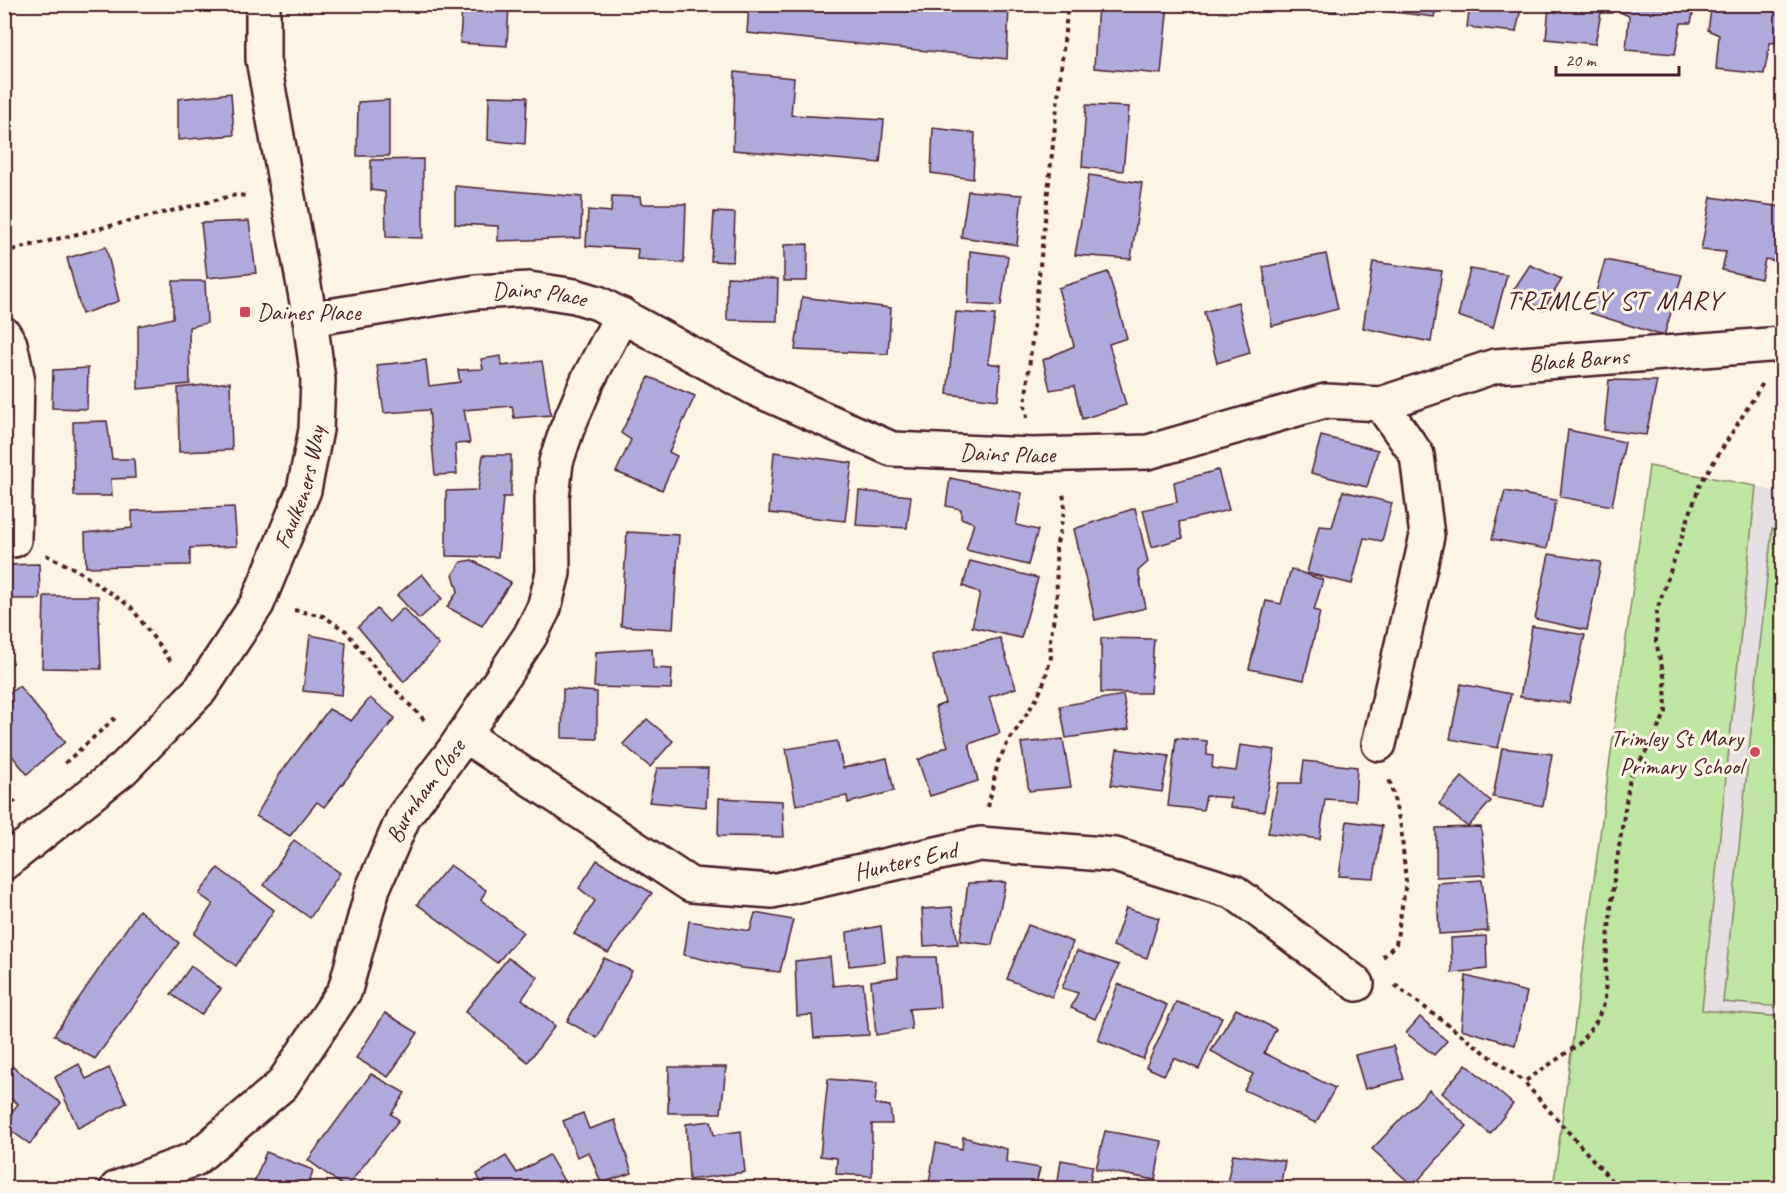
<svg xmlns="http://www.w3.org/2000/svg" width="1787" height="1193" font-family="Caveat,sans-serif">
	<style>
		.built { fill: #e5dee2 }
		.green { fill: #bee6a2; stroke: #848266; stroke-width: 1.5 }
		.building { fill: #b0aadb; stroke: #4a1f2b; stroke-width: 1.5 }
		.lines { fill: none; stroke-linecap: round; stroke-linejoin: round }
		.minor-casing { stroke: #4a1f2b; stroke-width: 38 }
		.tertiary-casing { stroke: #4a1f2b; stroke-width: 38 }
		.path { stroke: #4a1f2b; stroke-width: 4; stroke-dasharray: 4.5 4.5; stroke-linecap: butt }
		.minor { stroke: #fcf5e5; stroke-width: 33 }
		.tertiary { stroke: #fcf5e5; stroke-width: 33 }
		.poi-dot { fill: #d1495b; stroke: #fcf5e5; stroke-width: 2 }
		.labels { text-anchor: middle; stroke-width: 6; stroke-linejoin: round; paint-order: stroke }
		.street-label { font-size: 24px; fill: #4a1f2b; stroke: #fcf5e5 }
		.poi-label { font-size: 24px; fill: #4a1f2b; stroke: #fcf5e5; text-anchor: start }
		.quarter-label { font-size: 27px; letter-spacing: 1.5px; fill: #4a1f2b; stroke: #fcf5e5 }
	</style>
	<rect width="100%" height="100%" fill="#fcf5e5"/>
	<filter id="ink" filterUnits="userSpaceOnUse"><feTurbulence type="fractalNoise" baseFrequency=".0167" numOctaves="2"/><feDisplacementMap in="SourceGraphic" scale="12" xChannelSelector="R" yChannelSelector="G"/><feConvolveMatrix kernelMatrix="1 2 1 2 8 2 1 2 1" color-interpolation-filters="sRGB"/></filter>
	<g filter="url(#ink)">
		<polygon class="built" points="1756,486 1782,494 1782,1017 1702,1010"/>
		<g class="green">
			<polygon points="1649,466 1756,486 1702,1010 1782,1017 1782,1188 1553,1188"/>
			<polygon points="1772,529 1782,532 1782,1007 1723,1002"/>
		</g>
		<g class="building">
			<polygon points="462,4 509,4 507,46 460,43"/>
			<polygon points="749,4 903,4 972,11 973,4 1009,4 1007,59 747,33"/>
			<polygon points="1098,4 1168,4 1161,74 1094,68"/>
			<polygon points="1272,4 1337,4 1336,12"/>
			<polygon points="1386,4 1437,4 1434,17 1386,11"/>
			<polygon points="1470,4 1522,4 1516,32 1467,27"/>
			<polygon points="1547,4 1613,4 1612,13 1601,13 1595,44 1546,39 1549,6"/>
			<polygon points="1619,4 1695,4 1691,23 1681,23 1675,54 1626,50 1629,16 1618,11"/>
			<polygon points="1712,4 1782,4 1781,42 1770,43 1764,74 1716,69 1719,35 1708,30"/>
			<polygon points="735,72 794,78 791,115 884,120 880,163 733,150"/>
			<polygon points="231,93 234,135 178,140 178,99"/>
			<polygon points="489,96 527,97 525,144 488,140"/>
			<polygon points="389,100 389,156 357,156 358,102"/>
			<polygon points="1086,105 1129,107 1123,171 1082,167"/>
			<polygon points="933,128 975,133 973,179 931,173"/>
			<polygon points="423,159 423,238 386,237 385,192 371,190 371,160"/>
			<polygon points="1089,175 1142,183 1131,259 1075,255"/>
			<polygon points="455,186 582,197 581,238 498,241 498,226 455,224"/>
			<polygon points="968,191 1022,195 1017,245 961,237"/>
			<polygon points="612,196 640,197 641,204 686,204 684,263 637,259 638,249 586,246 588,210 611,212"/>
			<polygon points="1711,197 1782,207 1782,262 1765,259 1761,279 1722,270 1726,252 1701,250"/>
			<polygon points="714,212 735,213 733,262 711,261"/>
			<polygon points="249,221 256,273 207,278 201,223"/>
			<polygon points="808,244 807,281 784,281 784,245"/>
			<polygon points="106,247 119,301 82,314 67,258"/>
			<polygon points="970,251 1008,256 1001,306 968,304"/>
			<polygon points="1326,254 1338,309 1272,326 1263,267"/>
			<polygon points="1605,260 1682,275 1664,336 1590,313"/>
			<polygon points="1373,262 1442,271 1431,342 1363,328"/>
			<polygon points="1530,265 1562,279 1543,310 1512,292"/>
			<polygon points="1470,269 1507,275 1493,328 1458,316"/>
			<polygon points="1108,272 1127,338 1109,344 1126,405 1082,419 1074,386 1050,390 1043,360 1074,346 1058,288"/>
			<polygon points="727,277 778,279 777,321 727,320"/>
			<polygon points="173,281 205,281 207,323 189,327 190,384 138,389 138,326 173,318"/>
			<polygon points="802,297 891,308 888,354 795,350"/>
			<polygon points="1238,302 1250,353 1217,363 1204,312"/>
			<polygon points="956,312 995,315 988,363 1001,365 998,400 947,394"/>
			<polygon points="501,356 502,366 542,361 551,415 514,418 512,406 464,410 470,443 455,444 457,474 435,475 429,410 384,413 377,365 426,360 429,386 460,382 458,370 483,369 481,359"/>
			<polygon points="88,368 87,409 52,408 53,370"/>
			<polygon points="649,377 695,396 669,452 677,456 662,490 616,472 631,440 621,433"/>
			<polygon points="1609,380 1657,381 1646,435 1604,430"/>
			<polygon points="230,382 232,450 179,452 178,388"/>
			<polygon points="107,421 112,459 134,459 135,478 111,479 112,496 74,496 73,422"/>
			<polygon points="1568,430 1625,442 1612,506 1560,497"/>
			<polygon points="1321,436 1378,450 1367,487 1311,473"/>
			<polygon points="774,452 852,463 845,521 769,513"/>
			<polygon points="483,455 511,455 511,497 503,497 498,557 446,556 446,491 478,490"/>
			<polygon points="1218,470 1229,510 1179,522 1183,538 1152,547 1143,510 1177,502 1174,482"/>
			<polygon points="950,478 1022,493 1016,525 1038,530 1028,565 966,550 974,523 961,518 961,509 946,506"/>
			<polygon points="859,491 911,496 907,528 856,525"/>
			<polygon points="1343,491 1392,503 1382,541 1364,538 1352,584 1307,573 1319,526 1332,527"/>
			<polygon points="1505,491 1556,500 1547,549 1492,539"/>
			<polygon points="234,507 237,546 190,548 190,565 86,567 85,533 132,528 132,511"/>
			<polygon points="1135,508 1148,562 1138,571 1146,608 1095,620 1074,529"/>
			<polygon points="627,532 679,535 673,629 621,626"/>
			<polygon points="1549,554 1601,562 1587,630 1535,619"/>
			<polygon points="472,560 511,582 482,626 447,607 458,591 453,574 461,562"/>
			<polygon points="970,561 1038,578 1021,638 972,627 980,593 963,586"/>
			<polygon points="39,564 40,599 4,599 4,565"/>
			<polygon points="1291,569 1323,580 1314,610 1320,612 1304,680 1249,669 1266,601 1281,604"/>
			<polygon points="422,574 442,599 419,619 397,595"/>
			<polygon points="44,596 98,596 101,669 42,668"/>
			<polygon points="403,608 439,645 404,682 358,627 377,609 389,622"/>
			<polygon points="1532,626 1585,635 1569,703 1520,697"/>
			<polygon points="310,635 346,642 342,695 303,691"/>
			<polygon points="1000,638 1016,688 989,697 1000,733 969,744 978,781 930,796 918,760 948,746 935,707 945,703 932,655"/>
			<polygon points="1101,638 1154,639 1150,693 1101,693"/>
			<polygon points="652,648 653,668 672,669 671,689 594,687 596,652"/>
			<polygon points="1461,684 1511,694 1498,748 1450,739"/>
			<polygon points="19,686 65,742 27,774 4,746 4,697"/>
			<polygon points="563,689 597,692 597,739 562,738"/>
			<polygon points="1123,695 1129,729 1066,738 1060,706"/>
			<polygon points="370,698 395,718 324,807 317,802 290,836 256,816 280,774 329,709 351,721"/>
			<polygon points="647,719 673,741 650,767 623,744"/>
			<polygon points="1176,738 1207,741 1207,755 1213,756 1212,768 1236,771 1240,745 1275,750 1264,812 1230,807 1231,798 1206,796 1203,810 1168,806"/>
			<polygon points="1063,739 1071,787 1029,791 1021,743"/>
			<polygon points="837,741 843,768 887,758 894,791 848,803 847,796 796,805 786,749"/>
			<polygon points="1502,748 1552,754 1543,806 1493,797"/>
			<polygon points="1117,749 1169,756 1162,792 1111,785"/>
			<polygon points="1304,761 1357,767 1355,801 1325,799 1320,839 1268,833 1278,783 1301,783"/>
			<polygon points="657,768 708,768 706,807 649,802"/>
			<polygon points="1462,777 1491,801 1468,827 1439,804"/>
			<polygon points="719,798 782,801 784,837 718,836"/>
			<polygon points="1347,821 1382,826 1374,878 1339,876"/>
			<polygon points="1481,827 1486,875 1436,877 1436,828"/>
			<polygon points="294,840 340,873 310,918 264,885"/>
			<polygon points="597,860 652,893 608,953 574,934 595,901 579,888"/>
			<polygon points="450,865 486,890 481,900 523,932 497,963 417,904"/>
			<polygon points="218,868 274,910 236,966 194,934 213,904 199,894"/>
			<polygon points="1482,880 1488,931 1439,934 1437,883"/>
			<polygon points="1006,882 992,945 960,941 968,883"/>
			<polygon points="952,907 958,944 924,946 922,909"/>
			<polygon points="1126,908 1159,918 1147,958 1113,946"/>
			<polygon points="139,910 179,943 95,1059 54,1035"/>
			<polygon points="755,913 793,920 780,972 741,968 684,955 689,921 750,931"/>
			<polygon points="1028,925 1073,942 1052,997 1007,979"/>
			<polygon points="881,926 885,962 849,966 847,932"/>
			<polygon points="1486,936 1487,969 1452,973 1451,938"/>
			<polygon points="1077,951 1119,965 1095,1019 1071,1008 1078,993 1062,988"/>
			<polygon points="830,957 833,986 863,983 869,1035 814,1038 812,1015 797,1016 795,961"/>
			<polygon points="897,957 936,957 940,1007 909,1009 912,1029 876,1035 871,981 898,977"/>
			<polygon points="508,958 538,977 522,999 555,1026 528,1062 465,1012"/>
			<polygon points="604,958 632,971 597,1038 567,1021"/>
			<polygon points="191,966 221,989 201,1015 171,994"/>
			<polygon points="1466,976 1527,992 1515,1045 1461,1029"/>
			<polygon points="1118,984 1167,1005 1143,1059 1098,1040"/>
			<polygon points="1176,1002 1222,1017 1199,1069 1174,1058 1164,1075 1146,1067"/>
			<polygon points="1236,1009 1276,1029 1264,1053 1335,1088 1316,1123 1244,1090 1253,1074 1211,1051"/>
			<polygon points="385,1013 418,1033 388,1077 356,1058"/>
			<polygon points="1420,1017 1447,1041 1434,1055 1406,1033"/>
			<polygon points="1393,1046 1404,1079 1365,1089 1355,1055"/>
			<polygon points="9,1064 61,1103 30,1144 4,1126 4,1122 18,1104 4,1093 4,1070"/>
			<polygon points="79,1064 86,1079 109,1068 127,1103 78,1128 55,1077"/>
			<polygon points="1466,1064 1513,1104 1490,1134 1442,1093"/>
			<polygon points="669,1067 726,1067 721,1113 668,1113"/>
			<polygon points="371,1074 405,1093 391,1114 399,1120 346,1188 308,1160"/>
			<polygon points="828,1079 877,1083 875,1104 890,1106 892,1124 872,1124 872,1176 836,1174 837,1158 820,1156"/>
			<polygon points="1429,1090 1467,1126 1413,1186 1372,1149"/>
			<polygon points="583,1113 589,1129 615,1120 632,1173 601,1183 589,1152 577,1157 563,1121"/>
			<polygon points="711,1121 714,1135 741,1131 745,1172 689,1180 686,1124"/>
			<polygon points="1105,1131 1162,1141 1155,1180 1096,1169"/>
			<polygon points="963,1137 1007,1149 1006,1162 1040,1168 1035,1188 988,1188 965,1186 964,1188 928,1188 936,1143 962,1149"/>
			<polygon points="266,1152 313,1170 308,1188 252,1188"/>
			<polygon points="1233,1154 1285,1161 1280,1188 1226,1188"/>
			<polygon points="549,1155 568,1188 483,1188 477,1174 506,1156 517,1173"/>
			<polygon points="1061,1160 1093,1166 1088,1188 1057,1188"/>
		</g>
		<g class="lines">
			<defs>
				<g id="minor">
					<path id="s1" d="M310,319L476,292L529,289L575,296L598,303L756,389L892,449L1033,455L1148,452L1325,401L1381,404L1417,455L1427,536L1379,744"/>
					<polyline points="4,334 10,344 17,376 14,540"/>
					<path id="s2" d="M1381,404L1495,366L1782,344"/>
					<path id="s3" d="M464,735L691,885L772,891L980,844L1115,855L1234,892L1357,984"/>
					<path id="s4" d="M117,1188L195,1159L282,1085L345,990L373,888L404,816L454,750L530,636L544,608L553,573L552,498L556,462L567,429L588,380L622,315"/>
				</g>
				<g id="tertiary">
					<path id="s5" d="M4,863L123,769L201,689L257,604L304,490L316,430L318,380L310,319L263,59V4"/>
				</g>
			</defs>
			<use href="#minor" class="minor-casing"/>
			<use href="#tertiary" class="tertiary-casing"/>
			<g class="path">
				<polyline points="4,252 236,195 249,196"/>
				<polyline points="1027,418 1025,406 1068,4"/>
				<polyline points="46,555 75,569 131,607 172,663"/>
				<polyline points="294,610 323,616 346,631 379,673 426,722"/>
				<polyline points="65,763 115,718"/>
				<polyline points="4,807 19,799"/>
				<polyline points="988,807 998,762 1007,744 1037,698 1044,682 1051,657 1050,640 1057,600 1056,548 1065,507 1063,492"/>
				<polyline points="1383,957 1396,944 1406,882 1401,827 1389,778"/>
				<polyline points="1395,985 1524,1082"/>
				<polyline points="1618,1188 1524,1082 1578,1045 1596,1022 1605,1002 1606,960 1614,879 1630,777 1649,747 1666,712 1665,680 1656,642 1657,610 1700,484 1763,383"/>
			</g>
			<use href="#minor" class="minor"/>
			<use href="#tertiary" class="tertiary"/>
		</g>
	</g>
	<g class="poi-dot">
		<rect x="239" y="306" width="12" height="12" rx="3"/>
		<circle cx="1755" cy="752" r="6"/>
	</g>
	<g class="labels">
		<g class="street-label">
			<text dy="8" stroke="none"><textPath href="#s1" startOffset="232">Dains Place</textPath></text>
			<text dy="8" stroke="none"><textPath href="#s2" startOffset="204">Black Barns</textPath></text>
			<text dy="8" stroke="none"><textPath href="#s1" startOffset="736">Dains Place</textPath></text>
			<text dy="8" stroke="none"><textPath href="#s5" startOffset="490">Faulkeners Way</textPath></text>
			<text dy="8" stroke="none"><textPath href="#s4" startOffset="528">Burnham Close</textPath></text>
			<text dy="8" stroke="none"><textPath href="#s3" startOffset="490">Hunters End</textPath></text>
		</g>
		<g class="poi-label">
			<text x="257" y="320">Daines Place</text>
			<text x="1743" y="746" text-anchor="end">Trimley St Mary<tspan x="1743" dy="28">Primary School</tspan></text>
		</g>
		<g class="quarter-label">
			<text x="1614" y="309">TRIMLEY ST MARY</text>
		</g>
	</g>
	<rect width="1787" height="1193" fill="none" stroke="#fcf5e5" stroke-width="24"/>
	<rect x="12" y="12" width="1763" height="1169" fill="none" stroke="#4a1f2b" stroke-width="2" filter="url(#ink)"/>
	<path d="M1556 66v9h123v-9" fill="none" stroke="#4a1f2b" stroke-width="3"/>
	<text x="1565" y="66" font-size="18" fill="#4a1f2b" stroke="#fcf5e5" stroke-width="4.5" paint-order="stroke">20 m</text>
</svg>
